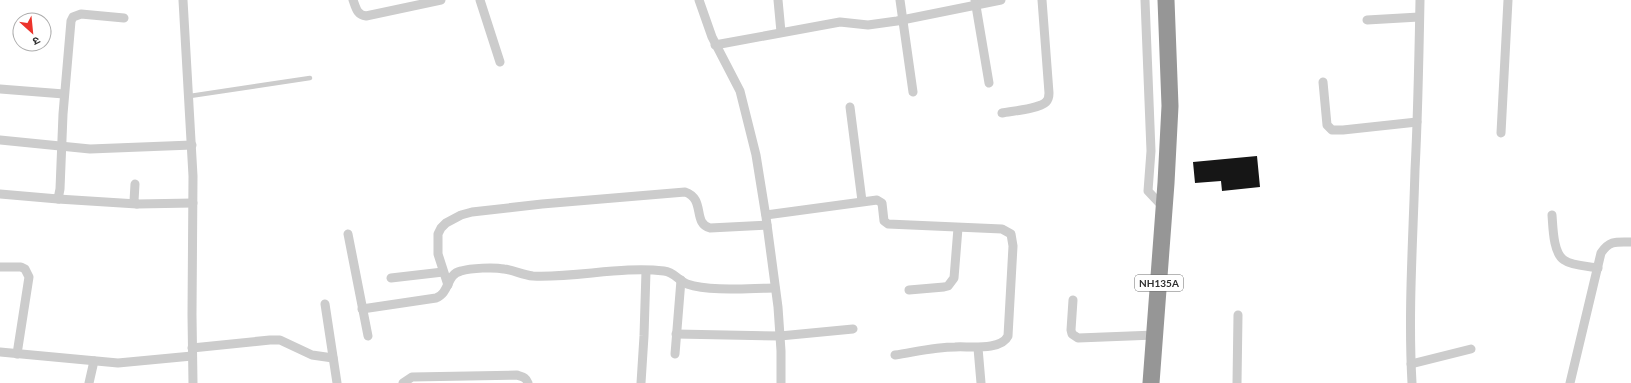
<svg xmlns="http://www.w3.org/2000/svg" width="1631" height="383" font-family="Lato,'Noto Sans Devanagari',sans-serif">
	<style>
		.building { fill: #161616 }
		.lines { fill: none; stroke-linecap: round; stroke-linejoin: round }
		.lane { stroke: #ccc; stroke-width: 4.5 }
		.street { stroke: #ccc; stroke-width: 9 }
		.highway { stroke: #969696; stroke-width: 17 }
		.labels { text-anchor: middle; stroke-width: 4; stroke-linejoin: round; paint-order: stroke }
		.shield { fill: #fff; stroke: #6d6d6d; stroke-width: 1 }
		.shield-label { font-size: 10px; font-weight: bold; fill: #2f2f2f }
	</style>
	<rect width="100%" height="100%" fill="#fff"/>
	<polygon class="building" points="1257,156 1260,187 1222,191 1221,181 1195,183 1193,162"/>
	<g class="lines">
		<polyline class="lane" points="190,96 310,78"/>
		<g class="street">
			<polyline points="183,0 193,176 192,315 193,383"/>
			<path d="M353,0C356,8 357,15 366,16L441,0"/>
			<polyline points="480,0 500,62"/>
			<polyline points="699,0 712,37 740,91 756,155 766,217 778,307 781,351 781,383"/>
			<polyline points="778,0 781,32"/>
			<polyline points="900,0 913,92"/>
			<polyline points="975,0 989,83"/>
			<polyline points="1145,0 1151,151 1148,191 1164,208"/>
			<polyline points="1367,20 1419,17"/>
			<polyline points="715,45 840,22 868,25 897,21 1001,0"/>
			<polyline points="1323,82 1327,125 1332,130 1343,130 1417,122"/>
			<polyline points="0,89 64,94"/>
			<polyline points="850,107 862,201"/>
			<path d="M1002,113C1012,111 1039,109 1046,102C1049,99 1049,96 1049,93L1042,0"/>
			<polyline points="1501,133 1508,0"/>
			<polyline points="0,140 90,149 192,145"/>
			<polyline points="135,184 134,201 137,204 193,203"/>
			<polyline points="0,194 58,199 60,189 63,114 71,21 73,17 81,14 124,18"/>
			<polyline points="58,199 137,204"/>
			<path d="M766,215L877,200L882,203L884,221L888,224L1002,229L1011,234L1013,246L1008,336C1001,351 968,346 955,347C935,347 915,352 895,355"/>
			<path d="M1552,215C1553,227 1553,253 1564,260C1572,266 1588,266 1598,268"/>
			<polyline points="348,234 368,336"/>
			<polyline points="0,267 21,267 25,269 29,277 17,354"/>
			<polyline points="391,278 443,272"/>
			<path d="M448,285L438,254V234L441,228L446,223L461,215L472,212L542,204L685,192C706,199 692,223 710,228L767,225"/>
			<polyline points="909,290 944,287 948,286 954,278 958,228"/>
			<polyline points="1073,300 1071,330 1072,334 1078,338 1155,335"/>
			<polyline points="325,304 337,383"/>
			<path d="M362,309L436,298C450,293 446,274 461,271C471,268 494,267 504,269C514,270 522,275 533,276C576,278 621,266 664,271C674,272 678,280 687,284C711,292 750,288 775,288"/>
			<polyline points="676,334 780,336 853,329"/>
			<polyline points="192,348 270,340 280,340 312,355 333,358"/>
			<polyline points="978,348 981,383"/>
			<polyline points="0,352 118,363 192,356"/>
			<polyline points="675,354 681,280"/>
			<polyline points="1411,364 1471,349"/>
			<polyline points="89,383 94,361"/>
			<path d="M403,383L412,377L517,375C522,377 526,377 528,383"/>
			<polyline points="641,383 644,336 646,271"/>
			<polyline points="1237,383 1238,315"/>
			<path d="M1412,383C1408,312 1413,241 1415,170C1418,114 1419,57 1420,0"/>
			<path d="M1570,383L1601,253C1610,240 1617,242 1631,242"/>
		</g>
		<polyline class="highway" points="1151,383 1166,183 1170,106 1166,0"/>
	</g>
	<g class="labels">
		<rect class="shield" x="1135" y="275" width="48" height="16" rx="3"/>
		<g class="shield-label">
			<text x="1159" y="287">NH135A</text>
		</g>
	</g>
	<g transform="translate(32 32) rotate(153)"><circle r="19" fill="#ffffff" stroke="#acacac"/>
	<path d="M0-3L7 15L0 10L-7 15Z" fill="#ec332b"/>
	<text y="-6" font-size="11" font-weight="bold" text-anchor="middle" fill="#2f2f2f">उ</text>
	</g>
</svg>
